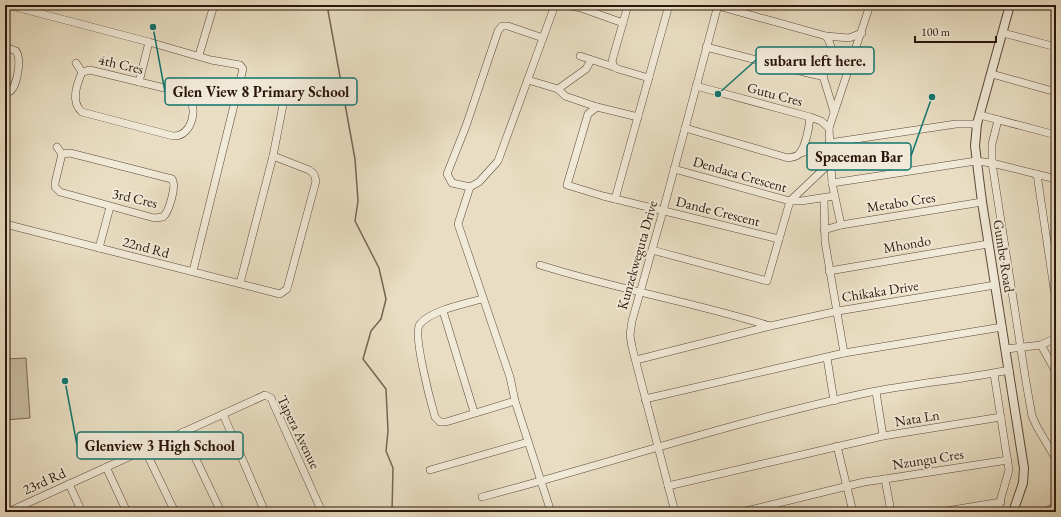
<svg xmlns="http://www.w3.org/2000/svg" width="1061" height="517" font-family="'EB Garamond',serif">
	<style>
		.green { fill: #c9bca4; stroke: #7a6958 }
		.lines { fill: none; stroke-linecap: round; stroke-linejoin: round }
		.stream { stroke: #766554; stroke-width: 1.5 }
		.minor-casing { stroke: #5a4839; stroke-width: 8 }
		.tertiary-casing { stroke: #5a4839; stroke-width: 10 }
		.minor { stroke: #f1ead8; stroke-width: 7 }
		.tertiary { stroke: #f1ead8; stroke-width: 8 }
		.labels { text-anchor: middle; stroke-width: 4; stroke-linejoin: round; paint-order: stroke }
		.street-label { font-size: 14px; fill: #2b160b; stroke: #f1ead8 }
		.leader { fill: none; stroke: #0f766e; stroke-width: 1.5 }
		.callout-dot { fill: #0f766e; stroke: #f1ead8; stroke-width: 1.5 }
		.callout { fill: #f1ead8; stroke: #0f766e; stroke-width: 1.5 }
		.callout-label { font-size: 15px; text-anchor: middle; font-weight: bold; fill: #2b160b }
	</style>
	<rect width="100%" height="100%" fill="#e9dec3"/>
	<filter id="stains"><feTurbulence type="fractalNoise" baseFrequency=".005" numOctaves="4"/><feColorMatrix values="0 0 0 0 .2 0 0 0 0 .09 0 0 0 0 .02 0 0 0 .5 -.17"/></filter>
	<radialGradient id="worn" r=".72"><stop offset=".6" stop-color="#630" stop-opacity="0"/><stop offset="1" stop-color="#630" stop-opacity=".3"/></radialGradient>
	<polygon class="green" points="26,358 30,418 5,420 5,359"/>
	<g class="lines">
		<polyline class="stream" points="327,5 355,159 358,201 355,221 379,268 386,299 381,319 371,331 363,359 386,389 388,431 386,451 393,468 392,512"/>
		<defs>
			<g id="minor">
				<polyline points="8,5 149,42 211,60 240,65 243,69 239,85 193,271"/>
				<polyline points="567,5 581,8 623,23"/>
				<polyline points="628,5 612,61 614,67 618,69 649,78"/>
				<polyline points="1003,33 1056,47"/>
				<polyline points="826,36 849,38 862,33"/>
				<path d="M5,47L16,51C22,59 17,88 9,92H5"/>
				<path d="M706,47L816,75L823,76C829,62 836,49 826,36L718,6"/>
				<polyline points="199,55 214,5"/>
				<polyline points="580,56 614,67"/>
				<polyline points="76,63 82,72"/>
				<path d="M90,70L185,93C200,104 193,137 173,136L82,112C70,102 77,84 82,72Z"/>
				<polyline points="992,74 1056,92"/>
				<polyline points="823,76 834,112"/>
				<polyline points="528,80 558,89 565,96 597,107"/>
				<polyline points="139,82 149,42"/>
				<polyline points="239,85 279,98 283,100 283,105 273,156 240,283"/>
				<polyline points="558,89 586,69 591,60"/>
				<polyline points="980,115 1056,135"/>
				<polyline points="638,117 597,107 588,114 567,185 603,196 779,239"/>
				<polyline points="810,117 821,121 829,128"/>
				<polyline points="998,120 992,144 992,163 1026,382 1032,416 1037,427 1056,459"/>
				<path d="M685,128L788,158C793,157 797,157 800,153C806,144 809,127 810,117L696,86"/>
				<polyline points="829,143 956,124 977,124"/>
				<path d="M57,147L62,154L70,153L172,179C177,185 169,212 163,217L154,218L60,192L55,187V183L62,154"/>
				<polyline points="800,153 829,146"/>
				<polyline points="674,169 790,201 801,201 834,196"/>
				<polyline points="1037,174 1054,289 1056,292"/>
				<polyline points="832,183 976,161 992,163 1056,179"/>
				<polyline points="470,187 452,183 447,174 466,126 498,31 502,26 508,26 543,38"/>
				<polyline points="824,198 825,242 844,353"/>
				<polyline points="615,199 669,5"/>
				<polyline points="790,201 830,163"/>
				<polyline points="5,224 280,294 287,289 316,181 314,174 309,170 273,156"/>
				<polyline points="841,225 832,183 829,128 870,5"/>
				<polyline points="824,230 841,225 982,202"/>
				<polyline points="99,248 110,207"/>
				<polyline points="652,250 767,281 790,201"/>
				<path d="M540,265C615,289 694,302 770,326"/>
				<polyline points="829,271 988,244"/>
				<path d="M482,299C464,304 432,310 420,324C412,333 431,403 435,417L440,422H446L515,401"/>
				<polyline points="443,311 474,412"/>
				<polyline points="1041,345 1056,372"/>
				<polyline points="1006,349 1041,345 1056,338"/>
				<polyline points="827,358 834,401"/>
				<polyline points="636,360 770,326 838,311 995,285"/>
				<polyline points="994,374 1009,470 997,512"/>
				<polyline points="876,392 883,436"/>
				<polyline points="645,399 844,353 1002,327"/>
				<polyline points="223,414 265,512"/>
				<polyline points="183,432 221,512"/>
				<polyline points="837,446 853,512"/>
				<polyline points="145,450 175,512"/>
				<polyline points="106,467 127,512"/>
				<polyline points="430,470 528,442"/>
				<polyline points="69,484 82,512"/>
				<polyline points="668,486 883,436 1001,417"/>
				<path d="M482,497C610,463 736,421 866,393C913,383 962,380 1009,370"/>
				<polyline points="8,512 265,395 271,398 274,405 322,512"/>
				<polyline points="551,512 515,401 510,377 458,224 470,187 479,182 498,161 555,5"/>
				<polyline points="675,512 632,347 630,335 632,321 663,211 718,5"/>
				<polyline points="742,512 864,482 885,479"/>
				<polyline points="891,512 885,479 1008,460"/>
				<polyline points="940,512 1001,502"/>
				<polyline points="1045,512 1056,506"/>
			</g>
			<polyline id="tertiary" points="1010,5 977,124 975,146 982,202 1024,468 1023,483 1013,512"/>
		</defs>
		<use href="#minor" class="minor-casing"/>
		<use href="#tertiary" class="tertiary-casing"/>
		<use href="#minor" class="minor"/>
		<use href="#tertiary" class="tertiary"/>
	</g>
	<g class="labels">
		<g class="street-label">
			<text transform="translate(121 64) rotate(13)" y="5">4th Cres</text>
			<text transform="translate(775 94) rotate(15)" y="5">Gutu Cres</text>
			<text transform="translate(740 174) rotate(16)" y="5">Dendaca Crescent</text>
			<text transform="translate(135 198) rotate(13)" y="5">3rd Cres</text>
			<text transform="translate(901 202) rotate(-9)" y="5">Metabo Cres</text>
			<text transform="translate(718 211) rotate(14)" y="5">Dande Crescent</text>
			<text transform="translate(907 244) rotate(-10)" y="5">Mhondo</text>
			<text transform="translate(146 247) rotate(15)" y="5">22nd Rd</text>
			<text transform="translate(637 255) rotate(-74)" y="5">Kunzekweguta Drive</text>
			<text transform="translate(1004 256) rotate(81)" y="5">Gumbe Road</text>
			<text transform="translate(880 291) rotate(-9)" y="5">Chikaka Drive</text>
			<text transform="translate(917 418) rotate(-9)" y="5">Nata Ln</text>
			<text transform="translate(299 432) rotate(64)" y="5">Tapera Avenue</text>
			<text transform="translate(928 459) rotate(-9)" y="5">Nzungu Cres</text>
			<text transform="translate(44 481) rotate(-24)" y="5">23rd Rd</text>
		</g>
	</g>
	<path class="leader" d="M718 94L756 60M153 27L165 92M932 97L911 156M65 381L77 445"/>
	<g class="callout-dot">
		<circle cx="718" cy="94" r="4"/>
		<circle cx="153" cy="27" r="4"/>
		<circle cx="932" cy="97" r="4"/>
		<circle cx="65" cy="381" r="4"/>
	</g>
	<g class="callout">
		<rect x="756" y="47" width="118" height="27" rx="4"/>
		<rect x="165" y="78" width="192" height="27" rx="4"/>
		<rect x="807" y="143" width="104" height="27" rx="4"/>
		<rect x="77" y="432" width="166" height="27" rx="4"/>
	</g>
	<g class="callout-label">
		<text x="815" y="66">subaru left here.</text>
		<text x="261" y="97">Glen View 8 Primary School</text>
		<text x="859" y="162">Spaceman Bar</text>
		<text x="160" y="451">Glenview 3 High School</text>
	</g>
	<rect width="1061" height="517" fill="none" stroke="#e9dec3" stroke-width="20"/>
	<rect x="6" y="6" width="1049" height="505" fill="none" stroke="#2b160b" stroke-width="2"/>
	<rect x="10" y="10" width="1041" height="497" fill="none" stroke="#2b160b"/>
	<path d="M915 36v6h81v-6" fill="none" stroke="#2b160b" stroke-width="2"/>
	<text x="921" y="36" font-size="12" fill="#2b160b" stroke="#f1ead8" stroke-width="3" paint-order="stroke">100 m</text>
	<rect width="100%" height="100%" filter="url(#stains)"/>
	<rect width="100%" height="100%" fill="url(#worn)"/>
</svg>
